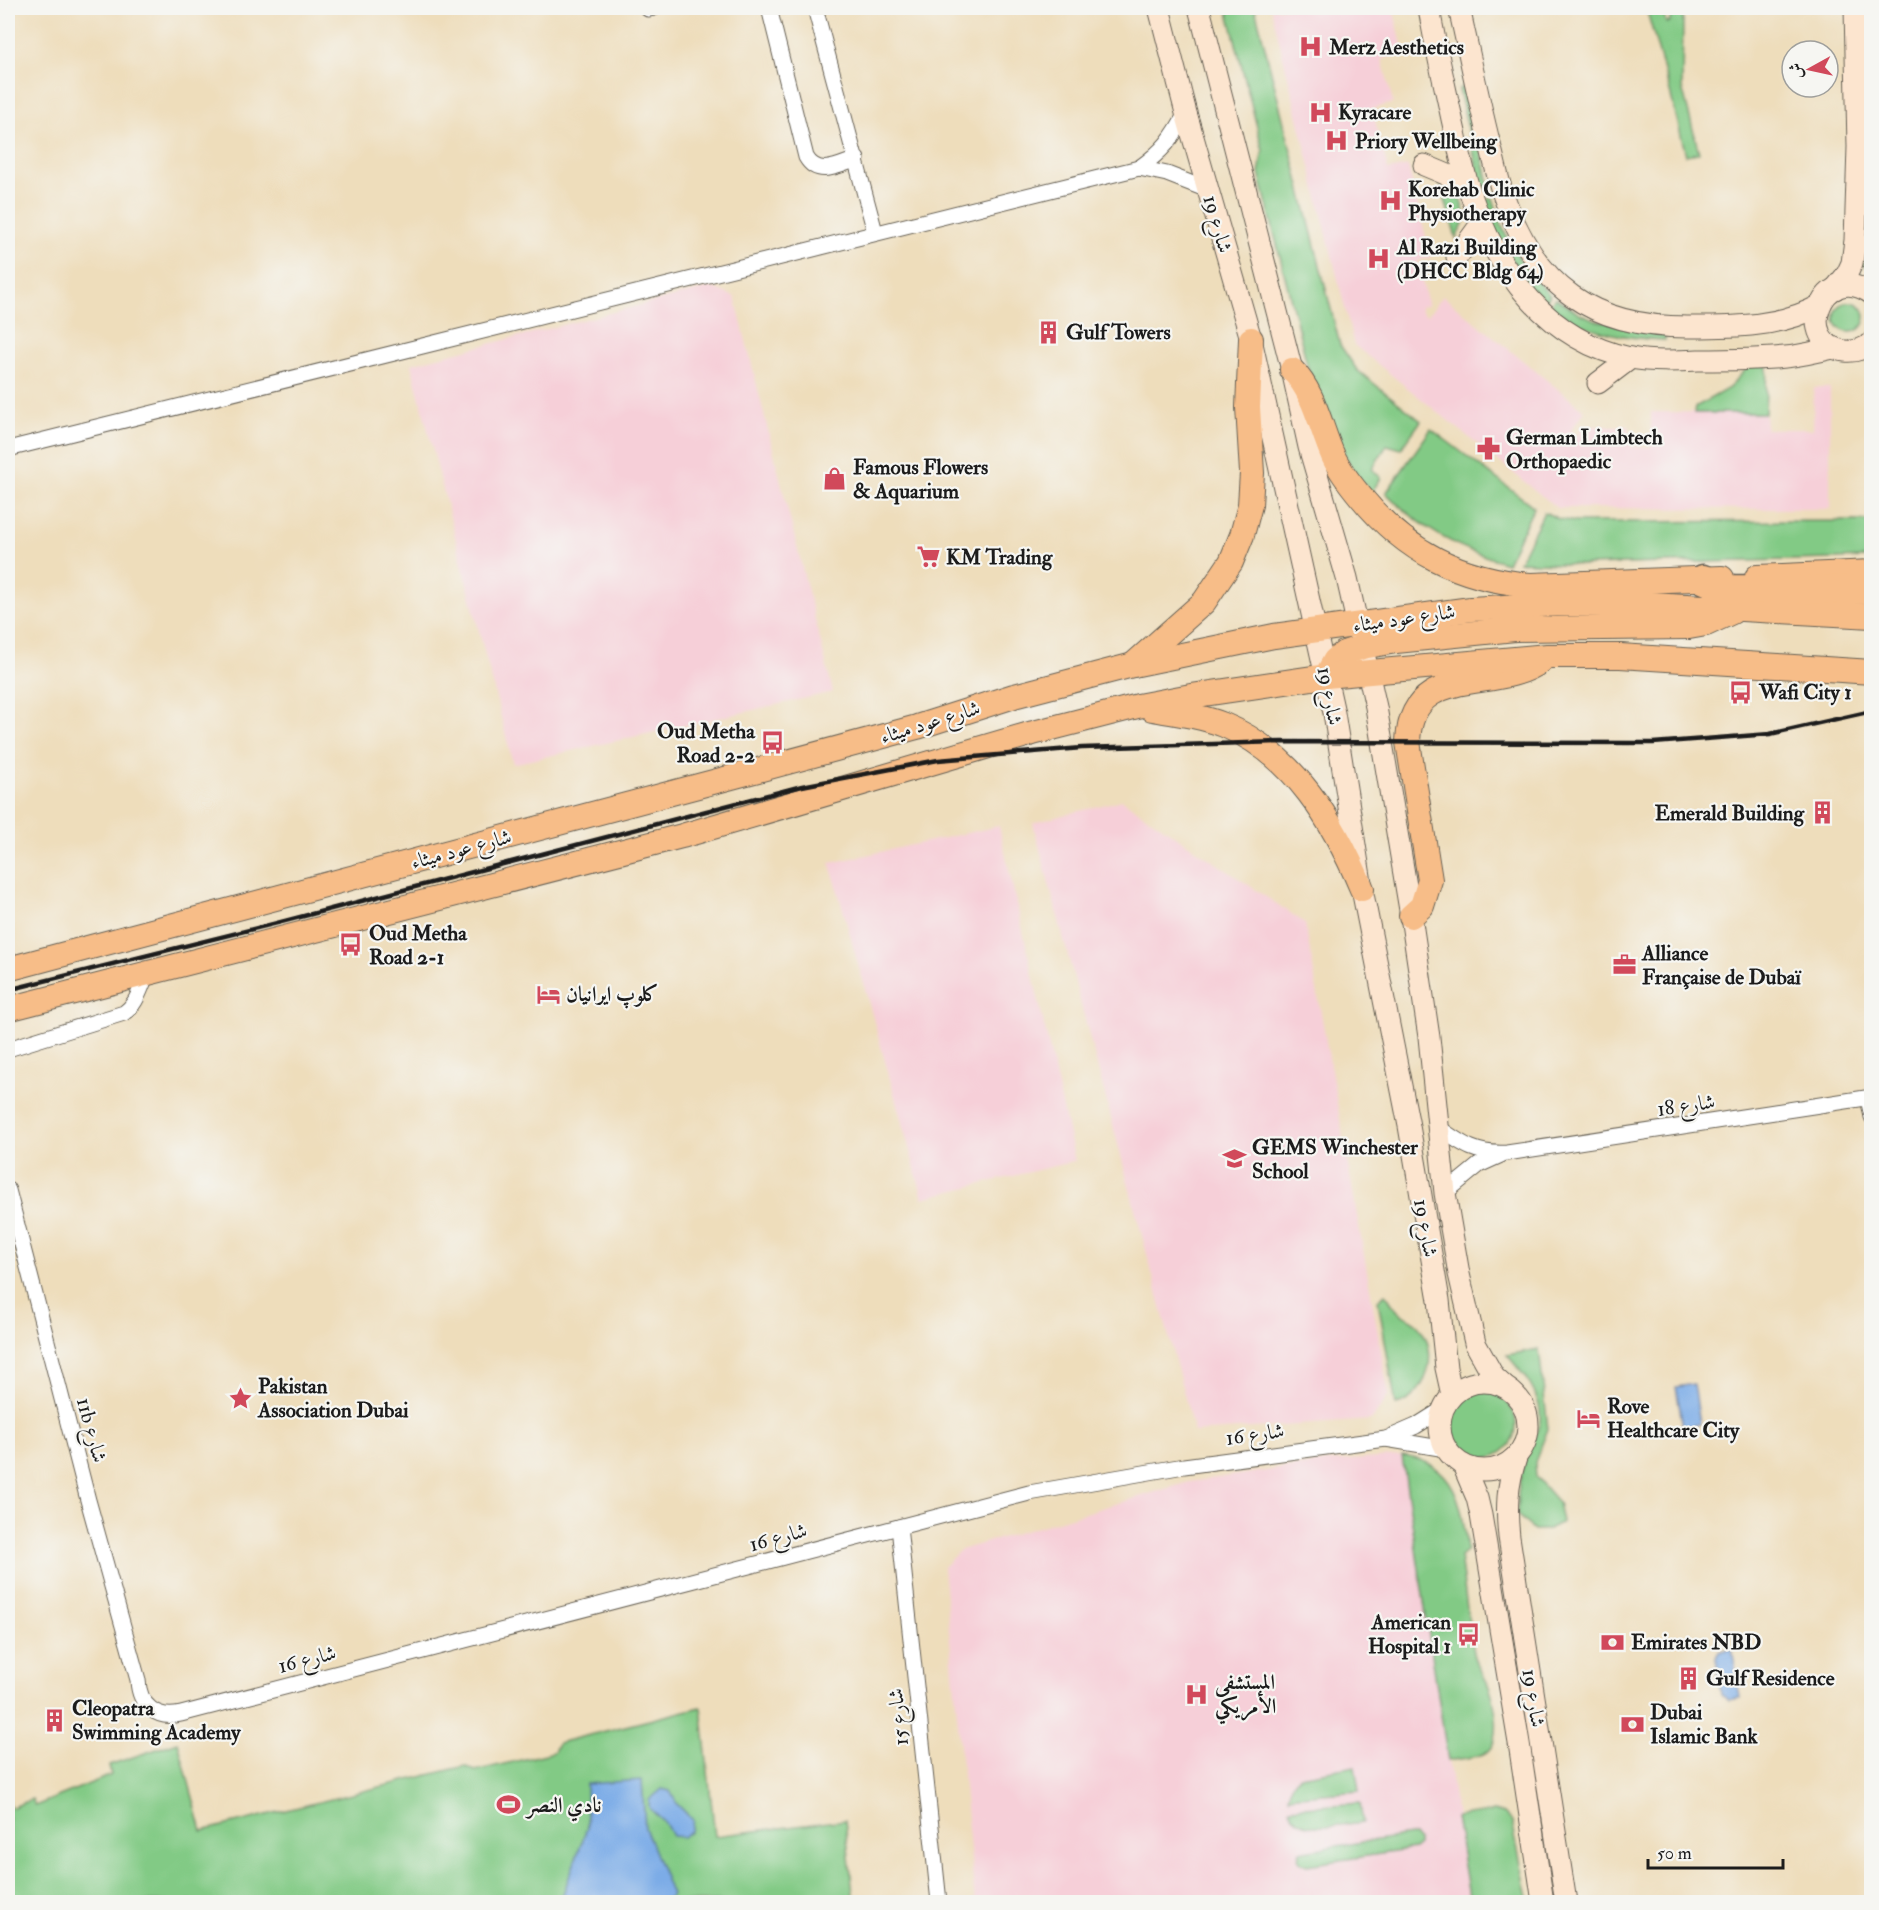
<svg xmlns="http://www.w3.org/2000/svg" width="1879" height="1910" font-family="'IM FELL Double Pica',Amiri,serif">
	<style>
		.built { fill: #f6cfd8 }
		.green { fill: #82ca85; stroke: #4f7350; stroke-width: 1.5 }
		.water { fill: #7cace7; stroke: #4c6482; stroke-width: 1.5 }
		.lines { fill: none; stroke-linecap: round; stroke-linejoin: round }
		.street-casing { stroke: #666054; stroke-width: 17 }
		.secondary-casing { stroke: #666054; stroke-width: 23 }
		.primary-casing { stroke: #666054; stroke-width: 26 }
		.highway-casing { stroke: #666054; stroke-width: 31 }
		.street { stroke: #fff; stroke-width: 15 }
		.secondary { stroke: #fce5cf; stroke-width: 21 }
		.primary { stroke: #f7bd88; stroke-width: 24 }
		.highway { stroke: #f7bd88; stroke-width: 28 }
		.rail { stroke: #1c1c1c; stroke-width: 4.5 }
		.labels { text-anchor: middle; stroke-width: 4.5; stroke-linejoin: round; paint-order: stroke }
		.poi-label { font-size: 21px; font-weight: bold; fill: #1c1c1c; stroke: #f6f6f2; text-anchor: start }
		.street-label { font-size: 21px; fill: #1c1c1c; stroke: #f6f6f2 }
	</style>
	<rect width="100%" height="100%" fill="#f6f6f2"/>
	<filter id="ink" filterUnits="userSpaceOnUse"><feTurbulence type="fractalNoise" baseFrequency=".0167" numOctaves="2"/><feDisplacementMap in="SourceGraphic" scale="12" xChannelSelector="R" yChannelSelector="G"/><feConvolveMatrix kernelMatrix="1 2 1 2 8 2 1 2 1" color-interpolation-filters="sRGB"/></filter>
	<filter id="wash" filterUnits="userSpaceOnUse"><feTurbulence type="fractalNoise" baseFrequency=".008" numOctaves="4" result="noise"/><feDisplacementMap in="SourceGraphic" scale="24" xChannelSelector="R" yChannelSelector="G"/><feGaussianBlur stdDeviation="1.35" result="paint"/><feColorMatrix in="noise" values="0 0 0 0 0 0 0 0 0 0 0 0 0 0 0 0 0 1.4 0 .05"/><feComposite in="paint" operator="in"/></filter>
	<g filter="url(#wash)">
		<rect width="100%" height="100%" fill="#edb"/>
		<g class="built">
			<polygon points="1271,8 1393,8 1404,53 1382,59 1393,103 1372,109 1388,170 1408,166 1431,257 1417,261 1428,305 1420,307 1421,311 1427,316 1443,296 1585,411 1571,430 1577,435 1580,434 1580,426 1629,426 1630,446 1651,447 1651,412 1765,413 1766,429 1813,429 1814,388 1830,388 1830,509 1557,508 1354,345"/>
			<polygon points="711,287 735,297 833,692 513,764 411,364"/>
			<polygon points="1122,800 1305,923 1389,1395 1372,1420 1194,1432 1033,823"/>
			<polygon points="999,826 1075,1161 923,1198 830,863"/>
			<polygon points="1402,1456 1470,1902 975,1902 943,1567 960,1550 1189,1482 1326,1462"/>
		</g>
		<g class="green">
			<polygon points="1227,8 1255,8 1340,345 1357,370 1421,421 1401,449 1387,445 1372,469 1381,478 1371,493 1352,469 1315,396 1259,173 1263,151"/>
			<polygon points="1646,8 1662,8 1666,23 1670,22 1670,8 1681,8 1683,17 1682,87 1699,153 1686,155 1669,88"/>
			<polygon points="1462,87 1471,107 1490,188 1482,190 1459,89"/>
			<polygon points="1868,125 1871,125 1871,267 1863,266 1865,256"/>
			<polygon points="1441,186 1460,198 1466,218 1456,238"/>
			<path d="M1493,198C1504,239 1520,265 1550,295L1545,303L1528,287L1488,219L1484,200Z"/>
			<path d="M1555,298L1581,314L1598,321L1665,331V340C1622,338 1584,332 1549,306Z"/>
			<circle cx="1850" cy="317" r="15"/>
			<polygon points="1767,365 1765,413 1694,413 1697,406 1729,388 1749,366"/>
			<path d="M1431,429L1534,507L1507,563C1457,549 1423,530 1386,493Z"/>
			<polygon points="1544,512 1559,519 1576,522 1871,521 1871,558 1584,565 1519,562"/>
			<path d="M1385,1294C1390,1299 1391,1304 1396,1309C1401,1316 1412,1319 1418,1325C1433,1343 1433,1367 1421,1386C1416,1395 1406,1403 1396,1405L1378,1300Z"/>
			<path d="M1539,1349L1548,1429L1535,1462L1536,1477L1558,1502L1562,1522L1549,1530H1534L1517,1515C1517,1492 1520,1472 1528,1451C1531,1441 1539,1430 1540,1420C1543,1396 1522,1372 1507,1355Z"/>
			<circle cx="1483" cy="1425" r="33"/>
			<path d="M1402,1456C1457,1462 1462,1505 1467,1550L1460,1556L1473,1653C1475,1664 1482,1672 1487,1682C1495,1700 1506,1746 1481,1755C1471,1758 1458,1759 1448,1761Z"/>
			<polygon points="701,1707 715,1836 845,1820 854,1902 8,1902 8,1798 11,1808 32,1799 35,1806 111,1775 109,1765 178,1742 202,1831 465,1766 475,1771 554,1752 558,1743"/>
			<polygon points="1355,1766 1359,1791 1288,1797 1291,1785 1300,1776"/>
			<path d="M1360,1803L1363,1822C1342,1824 1295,1836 1290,1808Z"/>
			<polygon points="1494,1811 1504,1814 1512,1822 1529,1902 1470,1902 1456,1817"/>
			<polygon points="1410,1835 1414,1835 1419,1841 1419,1845 1414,1849 1307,1865 1299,1862 1298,1859 1300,1852 1304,1851"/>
		</g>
		<g class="water">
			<polygon points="1694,1384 1700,1424 1683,1427 1676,1387"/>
			<polygon points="1732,1648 1740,1698 1729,1700 1721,1695 1716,1657 1719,1652"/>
			<polygon points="642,1780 645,1828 672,1895 664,1902 568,1902 562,1897 587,1828 586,1784"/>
			<polygon points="662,1789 670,1791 677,1804 693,1820 691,1831 683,1837 672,1836 665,1823 649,1808 649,1800"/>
		</g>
	</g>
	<g filter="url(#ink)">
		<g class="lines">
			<defs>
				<g id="street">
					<path d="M769,8L806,157C818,178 839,165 857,159"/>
					<polyline points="815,8 875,232"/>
					<polyline points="648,9 654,8"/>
					<polyline points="1139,168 1167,174 1208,190"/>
					<path d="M8,449L1139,168C1163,151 1173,138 1186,113"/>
					<path d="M8,1049L124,1013C139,1002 140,986 149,971"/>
					<polyline points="1868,1098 1872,1117"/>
					<path d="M1439,1128C1463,1145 1477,1155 1507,1153L1872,1097"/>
					<path d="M8,1190L88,1500L138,1680C139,1705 156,1720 181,1714L1029,1493L1184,1466L1386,1439L1416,1426L1443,1409"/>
					<polyline points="1445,1193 1479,1165 1501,1155"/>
					<polyline points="1386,1439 1446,1449"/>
					<polyline points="899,1527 939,1902"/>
				</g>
				<g id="secondary">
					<polyline points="1159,8 1186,113 1251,339 1334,713 1362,889 1409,1126 1439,1300 1446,1368 1452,1395"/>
					<polyline points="1199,8 1292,370 1309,447 1347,578 1376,707 1411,916 1429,1037 1445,1193 1459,1274 1475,1343 1494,1377 1504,1386"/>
					<path d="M1429,8C1435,45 1444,82 1452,119C1458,145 1463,172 1472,198C1498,273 1549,341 1630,358C1653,362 1676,361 1698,360C1727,360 1756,360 1785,357C1801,356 1818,351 1834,348"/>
					<path d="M1459,8C1469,52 1478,97 1489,141C1494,158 1497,177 1503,194C1535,287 1592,328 1691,327C1734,327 1780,327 1819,306"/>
					<polyline points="1424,165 1467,183"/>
					<polyline points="1457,257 1481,224"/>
					<polyline points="1835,289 1847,274 1852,263 1855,240 1858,147 1855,8"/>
					<path d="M1872,294C1821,258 1793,345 1845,351C1855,352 1864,349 1872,343"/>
					<polyline points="1598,383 1631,358"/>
					<circle cx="1484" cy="1426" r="44"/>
					<path d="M1516,1458C1507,1485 1506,1509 1509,1537L1566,1902"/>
					<polyline points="1463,1465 1477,1498 1481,1515 1519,1743 1543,1902"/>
				</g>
				<g id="primary">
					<path d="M1292,370C1315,393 1320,427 1333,456C1340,471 1351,485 1361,497C1406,552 1460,579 1531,585L1722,578"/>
					<polyline points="1757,577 1872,572"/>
					<polyline points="1133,665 1204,602 1231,562 1242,535 1250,505 1252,473 1248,407 1251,339"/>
					<polyline points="1326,676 1335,660 1344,653 1362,647 1396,641 1515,629 1689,627 1706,624 1732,612"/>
					<path d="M1152,709C1176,713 1201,716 1224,725C1294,754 1334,822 1362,889"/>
					<path d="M1411,916L1422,906L1430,880L1408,742C1411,661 1495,695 1541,661"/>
					<polyline points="8,969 747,773 917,727 1014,696 1133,665 1274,636 1471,609 1556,604 1650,604 1872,616"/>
					<polyline points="8,1009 682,836 1033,733 1138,706 1191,696 1326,676 1547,656 1620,656 1872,672"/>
				</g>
				<polyline id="highway" points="1703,579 1725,589 1872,590"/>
			</defs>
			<use href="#street" class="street-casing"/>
			<use href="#secondary" class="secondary-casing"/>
			<use href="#primary" class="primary-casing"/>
			<use href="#highway" class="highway-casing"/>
			<use href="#street" class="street"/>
			<use href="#secondary" class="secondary"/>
			<use href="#primary" class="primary"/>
			<use href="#highway" class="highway"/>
			<polyline class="rail" points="8,990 281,922 802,786 938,760 1082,748 1281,742 1653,743 1770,734 1872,711"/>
		</g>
	</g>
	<defs>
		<symbol id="hospital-bare" viewBox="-9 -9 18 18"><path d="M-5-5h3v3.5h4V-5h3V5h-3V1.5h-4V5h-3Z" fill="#d1495b" stroke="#f6f6f2" stroke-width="2.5" paint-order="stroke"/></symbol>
		<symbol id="building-bare" viewBox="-9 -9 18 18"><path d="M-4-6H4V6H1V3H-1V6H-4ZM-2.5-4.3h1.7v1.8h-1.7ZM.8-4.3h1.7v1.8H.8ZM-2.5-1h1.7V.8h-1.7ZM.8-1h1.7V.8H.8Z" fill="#d1495b" stroke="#f6f6f2" stroke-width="2.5" paint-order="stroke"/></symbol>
		<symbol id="pharmacy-bare" viewBox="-9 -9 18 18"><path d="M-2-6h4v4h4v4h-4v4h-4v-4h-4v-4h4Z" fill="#d1495b" stroke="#f6f6f2" stroke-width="2.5" paint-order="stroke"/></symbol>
		<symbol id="shop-bare" viewBox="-9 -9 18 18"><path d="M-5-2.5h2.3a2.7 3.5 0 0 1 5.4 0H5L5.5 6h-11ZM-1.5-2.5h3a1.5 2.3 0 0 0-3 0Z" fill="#d1495b" stroke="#f6f6f2" stroke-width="2.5" paint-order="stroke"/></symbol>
		<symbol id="supermarket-bare" viewBox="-9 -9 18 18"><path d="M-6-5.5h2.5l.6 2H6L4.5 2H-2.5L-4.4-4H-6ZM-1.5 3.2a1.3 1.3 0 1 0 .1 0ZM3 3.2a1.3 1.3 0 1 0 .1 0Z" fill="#d1495b" stroke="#f6f6f2" stroke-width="2.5" paint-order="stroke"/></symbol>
		<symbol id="bus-bare" viewBox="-9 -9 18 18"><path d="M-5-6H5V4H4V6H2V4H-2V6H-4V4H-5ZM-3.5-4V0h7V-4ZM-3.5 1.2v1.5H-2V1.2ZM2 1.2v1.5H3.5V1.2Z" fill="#d1495b" stroke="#f6f6f2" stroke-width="2.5" paint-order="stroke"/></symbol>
		<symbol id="office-bare" viewBox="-9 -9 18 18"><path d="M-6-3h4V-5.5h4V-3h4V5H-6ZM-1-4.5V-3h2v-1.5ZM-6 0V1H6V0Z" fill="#d1495b" stroke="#f6f6f2" stroke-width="2.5" paint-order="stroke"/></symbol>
		<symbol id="hotel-bare" viewBox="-9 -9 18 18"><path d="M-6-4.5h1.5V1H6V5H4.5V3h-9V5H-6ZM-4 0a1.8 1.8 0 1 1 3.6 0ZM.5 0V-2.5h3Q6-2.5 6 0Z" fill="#d1495b" stroke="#f6f6f2" stroke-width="2.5" paint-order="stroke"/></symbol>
		<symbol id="school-bare" viewBox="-9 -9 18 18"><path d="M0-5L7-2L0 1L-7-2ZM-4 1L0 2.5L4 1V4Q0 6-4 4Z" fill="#d1495b" stroke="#f6f6f2" stroke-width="2.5" paint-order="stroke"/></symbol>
		<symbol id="sight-bare" viewBox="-9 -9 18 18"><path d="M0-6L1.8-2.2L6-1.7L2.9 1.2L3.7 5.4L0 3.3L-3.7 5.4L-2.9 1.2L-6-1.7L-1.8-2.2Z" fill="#d1495b" stroke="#f6f6f2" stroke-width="2.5" paint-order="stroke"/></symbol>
		<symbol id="bank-bare" viewBox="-9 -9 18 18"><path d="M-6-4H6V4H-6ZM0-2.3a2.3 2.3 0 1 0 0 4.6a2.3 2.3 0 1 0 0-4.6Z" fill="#d1495b" stroke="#f6f6f2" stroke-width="2.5" paint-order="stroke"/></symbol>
		<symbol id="stadium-bare" viewBox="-9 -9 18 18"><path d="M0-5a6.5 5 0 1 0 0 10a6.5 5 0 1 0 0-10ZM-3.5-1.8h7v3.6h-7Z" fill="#d1495b" stroke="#f6f6f2" stroke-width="2.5" paint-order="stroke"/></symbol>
	</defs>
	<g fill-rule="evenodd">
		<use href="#hospital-bare" x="1294" y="30" width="33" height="33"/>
		<use href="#hospital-bare" x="1304" y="96" width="33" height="33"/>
		<use href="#hospital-bare" x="1320" y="124" width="33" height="33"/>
		<use href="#hospital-bare" x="1374" y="184" width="33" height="33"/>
		<use href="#hospital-bare" x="1362" y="242" width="33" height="33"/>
		<use href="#building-bare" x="1032" y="316" width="33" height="33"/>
		<use href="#pharmacy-bare" x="1472" y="432" width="33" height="33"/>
		<use href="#shop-bare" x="818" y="462" width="33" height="33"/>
		<use href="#supermarket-bare" x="912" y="540" width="33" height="33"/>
		<use href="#bus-bare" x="1724" y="676" width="33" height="33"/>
		<use href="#bus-bare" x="756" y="726" width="33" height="33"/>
		<use href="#building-bare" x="1806" y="796" width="33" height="33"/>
		<use href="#bus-bare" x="334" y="928" width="33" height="33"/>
		<use href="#office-bare" x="1608" y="948" width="33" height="33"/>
		<use href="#hotel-bare" x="532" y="978" width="33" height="33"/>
		<use href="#school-bare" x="1218" y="1142" width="33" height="33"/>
		<use href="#sight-bare" x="224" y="1382" width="33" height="33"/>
		<use href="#hotel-bare" x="1572" y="1402" width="33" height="33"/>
		<use href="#bus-bare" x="1452" y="1618" width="33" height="33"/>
		<use href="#bank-bare" x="1596" y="1626" width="33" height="33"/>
		<use href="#building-bare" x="1672" y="1662" width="33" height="33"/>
		<use href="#hospital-bare" x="1180" y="1678" width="33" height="33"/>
		<use href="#building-bare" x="38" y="1704" width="33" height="33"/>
		<use href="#bank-bare" x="1616" y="1708" width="33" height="33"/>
		<use href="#stadium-bare" x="492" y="1788" width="33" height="33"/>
	</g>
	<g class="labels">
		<g class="poi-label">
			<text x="1329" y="54">Merz Aesthetics</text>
			<text x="1338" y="119">Kyracare</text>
			<text x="1355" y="148">Priory Wellbeing</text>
			<text x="1408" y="196">Korehab Clinic<tspan x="1408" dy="24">Physiotherapy</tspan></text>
			<text x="1397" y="254">Al Razi Building<tspan x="1397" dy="24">(DHCC Bldg 64)</tspan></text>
			<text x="1066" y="339">Gulf Towers</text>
			<text x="1506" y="444">German Limbtech<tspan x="1506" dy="24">Orthopaedic</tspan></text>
			<text x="853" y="474">Famous Flowers<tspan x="853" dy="24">&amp; Aquarium</tspan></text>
			<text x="946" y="564">KM Trading</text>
			<text x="1759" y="699">Wafi City 1</text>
			<text x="755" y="738" text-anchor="end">Oud Metha<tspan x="755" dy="24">Road 2-2</tspan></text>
			<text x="1804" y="820" text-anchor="end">Emerald Building</text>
			<text x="369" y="940">Oud Metha<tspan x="369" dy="24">Road 2-1</tspan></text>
			<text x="1642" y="960">Alliance<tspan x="1642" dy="24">Française de Dubaï</tspan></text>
			<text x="566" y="1001">كلوپ ايرانيان</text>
			<text x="1252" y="1154">GEMS Winchester<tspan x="1252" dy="24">School</tspan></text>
			<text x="258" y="1393">Pakistan<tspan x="258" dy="24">Association Dubai</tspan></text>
			<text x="1607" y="1413">Rove<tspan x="1607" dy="24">Healthcare City</tspan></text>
			<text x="1451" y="1629" text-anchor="end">American<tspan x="1451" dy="24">Hospital 1</tspan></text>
			<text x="1631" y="1649">Emirates NBD</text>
			<text x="1706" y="1685">Gulf Residence</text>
			<text x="1215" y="1689">المستشفى<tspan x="1215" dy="24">الأمريكي</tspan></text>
			<text x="72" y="1715">Cleopatra<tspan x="72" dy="24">Swimming Academy</tspan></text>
			<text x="1650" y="1719">Dubai<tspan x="1650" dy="24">Islamic Bank</tspan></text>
			<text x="527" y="1812">نادي النصر</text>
		</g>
		<g class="street-label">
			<text transform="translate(1218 224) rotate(74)" y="7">شارع 19</text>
			<text transform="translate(1404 618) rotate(-8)" y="7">شارع عود ميثاء</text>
			<text transform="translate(1330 696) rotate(79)" y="7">شارع 19</text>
			<text transform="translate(930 722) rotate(-17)" y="7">شارع عود ميثاء</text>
			<text transform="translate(461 849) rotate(-15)" y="7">شارع عود ميثاء</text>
			<text transform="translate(1686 1105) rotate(-8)" y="7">شارع 18</text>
			<text transform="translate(1426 1228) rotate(80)" y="7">شارع 19</text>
			<text transform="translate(92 1430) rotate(75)" y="7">11b شارع</text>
			<text transform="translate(1255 1434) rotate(-8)" y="7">شارع 16</text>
			<text transform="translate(778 1537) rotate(-15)" y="7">شارع 16</text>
			<text transform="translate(307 1659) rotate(-14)" y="7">شارع 16</text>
			<text transform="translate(1534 1698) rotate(81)" y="7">شارع 19</text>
			<text transform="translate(898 1717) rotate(-96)" y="7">شارع 15</text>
		</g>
	</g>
	<rect width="1879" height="1910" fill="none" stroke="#f6f6f2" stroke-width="30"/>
	<g transform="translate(1810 69) rotate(262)"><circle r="28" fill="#f6f6f2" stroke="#9f9f9c" stroke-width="1.5"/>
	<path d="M0-4.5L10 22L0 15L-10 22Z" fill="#d1495b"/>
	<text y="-9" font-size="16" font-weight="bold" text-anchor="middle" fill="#1c1c1c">ش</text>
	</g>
	<path d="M1648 1859v9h135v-9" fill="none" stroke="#1c1c1c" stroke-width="3"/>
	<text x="1657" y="1859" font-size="18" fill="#1c1c1c" stroke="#f6f6f2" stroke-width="4.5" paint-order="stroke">50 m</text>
</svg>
